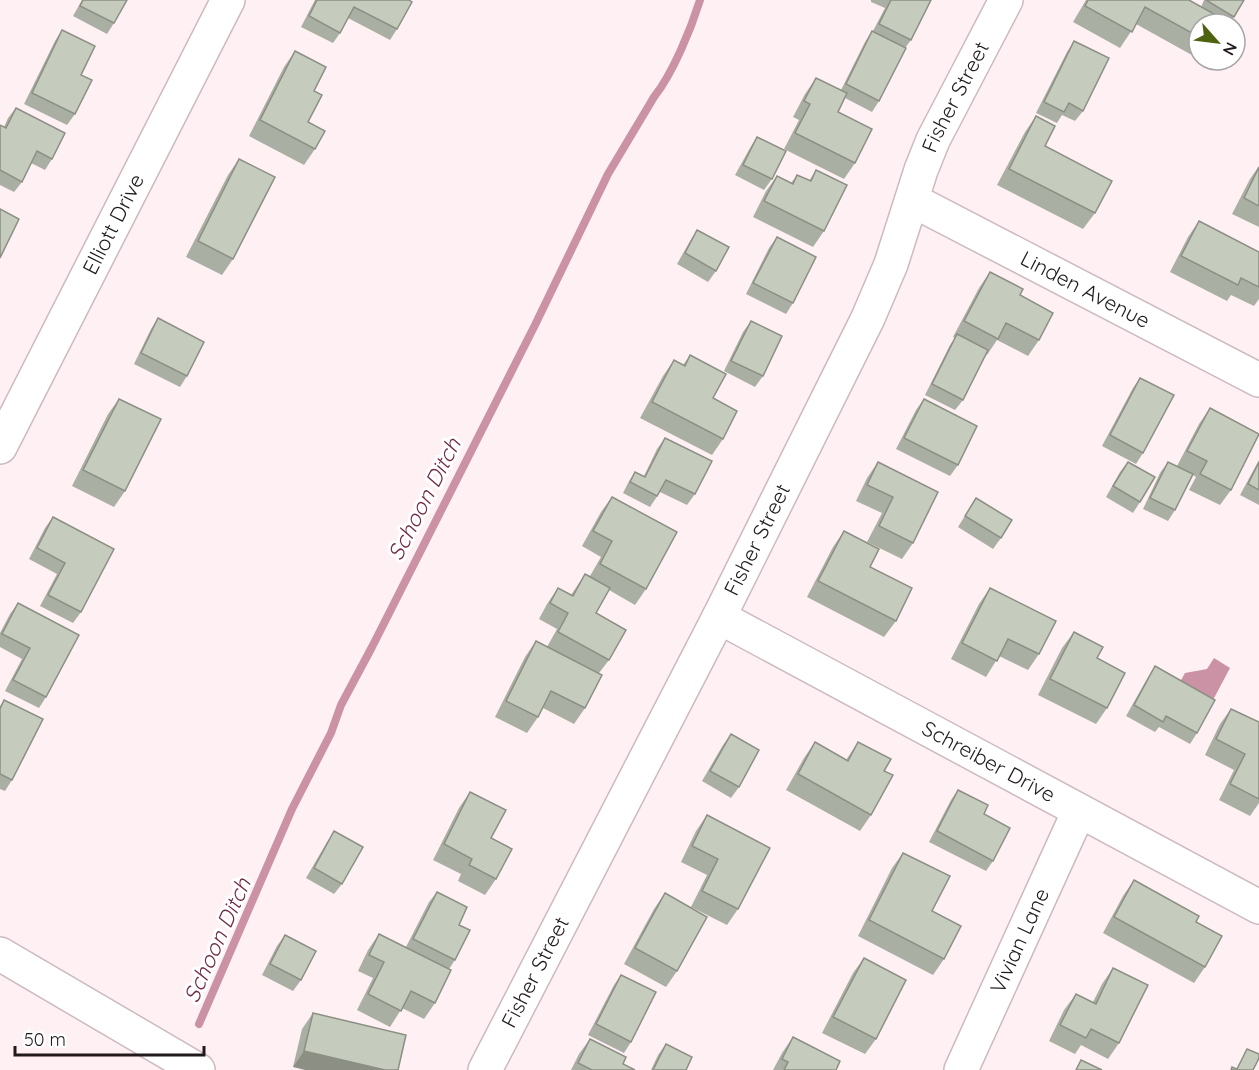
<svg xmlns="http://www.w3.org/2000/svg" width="1259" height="1070" font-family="Quicksand,sans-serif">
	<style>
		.water { fill: #cb92a5 }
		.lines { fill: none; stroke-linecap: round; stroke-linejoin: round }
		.stream { stroke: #cb92a5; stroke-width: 8 }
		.minor-casing { stroke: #ccbac0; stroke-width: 36 }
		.minor { stroke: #fff; stroke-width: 33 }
		.wall { fill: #aaafa3 }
		.shaded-wall { fill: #8b8f84 }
		.building { fill: #c6ccbd; stroke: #8b8f84; stroke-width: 1.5 }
		.labels { text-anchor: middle; stroke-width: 6; stroke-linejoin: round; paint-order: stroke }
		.street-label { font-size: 21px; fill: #211b1d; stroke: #fff }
		.water-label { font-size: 22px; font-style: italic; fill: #712b47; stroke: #fff }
	</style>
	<rect width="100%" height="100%" fill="#fff0f4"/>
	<polygon class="water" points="1214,658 1230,668 1213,700 1180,682 1185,673 1207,669"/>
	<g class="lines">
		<path class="stream" d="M199,1024L292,809L331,733L341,705L372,647L535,325L608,174L654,97C673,73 691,29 700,0"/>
		<defs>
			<g id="minor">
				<path id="s1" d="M912,200L1259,380"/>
				<path id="s2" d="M0,447L228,0"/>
				<path id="s3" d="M719,617L1259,907"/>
				<polyline points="0,954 198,1070"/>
				<path id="s4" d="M485,1070L719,617L868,318L891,264L921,170L933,140L1006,0"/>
				<path id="s5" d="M961,1070L1079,811"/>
			</g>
		</defs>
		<use href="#minor" class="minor-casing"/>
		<use href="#minor" class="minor"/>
	</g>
	<g class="wall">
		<polygon points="82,0 127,0 114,23 107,34 73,16"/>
		<polygon points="315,0 409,0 397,29 390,40 348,18 340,33 333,43 301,27"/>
		<polygon points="871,0 931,0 911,40 905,48 879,101 872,112 845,98 838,112 855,163 844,179 784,149 799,120 793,117 805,94 816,78 841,90 865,42 872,31 873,31 885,8 871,2"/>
		<polygon points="1086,0 1189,0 1201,7 1204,0 1244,0 1229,24 1199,24 1199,59 1136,24 1120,48 1073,22"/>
		<polygon points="62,30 81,75 75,114 67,125 24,104 55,41"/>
		<polygon points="1074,41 1083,111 1075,121 1062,115 1057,123 1036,113 1067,52"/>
		<polygon points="295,51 308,122 315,149 304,165 249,136 284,67"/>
		<polygon points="16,108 52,159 45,170 31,163 22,182 14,192 0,185 0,125 4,127 8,118"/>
		<polygon points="1036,116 1045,146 1095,213 1083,229 997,185 1025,132"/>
		<polygon points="757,137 772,179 764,190 735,175 750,148"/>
		<polygon points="239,159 233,259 222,275 186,257 228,175"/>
		<polygon points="1259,166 1259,227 1232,214 1250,179"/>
		<polygon points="816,170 824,231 813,247 753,217 766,191 777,176 791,183 797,175 809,181"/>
		<polygon points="1199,221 1259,252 1259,299 1254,306 1231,295 1227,301 1170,272 1188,237"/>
		<polygon points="697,230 716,271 708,282 677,264 690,241"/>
		<polygon points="777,237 793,303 786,314 746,294 769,248"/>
		<polygon points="990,272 1020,295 1039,340 1028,356 997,340 987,355 986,354 963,400 955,410 925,395 950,345 955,338 953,337 979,288"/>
		<polygon points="158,318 187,376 180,387 134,364 151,329"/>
		<polygon points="751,321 763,376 755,387 724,371 743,332"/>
		<polygon points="690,355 713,398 723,439 712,455 640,418 663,376 674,360 683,365"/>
		<polygon points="1140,378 1143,453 1136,464 1102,446 1133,388"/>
		<polygon points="119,399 125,491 114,507 72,486 108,414"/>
		<polygon points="924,399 958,465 950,476 896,449 916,410"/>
		<polygon points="1210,408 1231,490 1220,505 1189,490 1196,477 1193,475 1175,510 1168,521 1143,509 1160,473 1168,462 1177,466 1199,424"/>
		<polygon points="665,438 695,494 687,505 660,492 650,507 623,493 628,483 635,472 644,476 657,449"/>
		<polygon points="1259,460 1259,505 1240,495"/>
		<polygon points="878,462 913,543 902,559 867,542 882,513 856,501 867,478"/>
		<polygon points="1128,462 1140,502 1133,513 1106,497 1120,472"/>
		<polygon points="612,497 646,589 635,605 609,590 596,613 609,660 599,673 585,708 574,724 543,708 538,717 527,733 495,717 525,657 536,641 547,647 557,629 539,619 547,604 558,588 571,595 585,574 590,576 601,557 582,546 601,512"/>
		<polygon points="976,498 1001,538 993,549 958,527"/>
		<polygon points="53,517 81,612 73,623 40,606 57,574 29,559 45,528"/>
		<polygon points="844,531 870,567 896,621 884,637 807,597 833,547"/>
		<polygon points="990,588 1039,654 1028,670 999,656 986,677 951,659 979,604"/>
		<polygon points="18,603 46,697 39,708 5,691 22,659 0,647 0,633 10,614"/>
		<polygon points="1074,632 1097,658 1107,708 1096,724 1038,695 1062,648"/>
		<polygon points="1155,666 1197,733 1190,744 1159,727 1155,732 1126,716 1148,677"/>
		<polygon points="4,700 12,780 5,791 0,789 0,706"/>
		<polygon points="1231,709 1259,722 1259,803 1250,816 1219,800 1234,770 1205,755 1220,724"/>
		<polygon points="731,734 739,787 731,798 702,781 723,745"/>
		<polygon points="815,742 846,760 858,742 884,771 871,815 860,831 786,790 804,758"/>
		<polygon points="958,790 984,814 993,861 986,871 929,842 951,800"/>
		<polygon points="470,792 491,838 496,879 485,895 458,881 461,874 433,860 459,808"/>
		<polygon points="707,815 738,909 727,925 691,907 707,875 681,862 696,831"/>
		<polygon points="334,831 342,884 334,894 306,878 327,842"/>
		<polygon points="903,853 932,911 944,959 933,975 858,936 892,868"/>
		<polygon points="1134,880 1196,922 1205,967 1194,983 1103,933 1123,896"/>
		<polygon points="437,892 459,925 455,960 449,969 435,1003 424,1019 402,1008 390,1027 357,1010 373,978 358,971 368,950 379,934 406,947 429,902"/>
		<polygon points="665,893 677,971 666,987 624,964 654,909"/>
		<polygon points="285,935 301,980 293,991 262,975 277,946"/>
		<polygon points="864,958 876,1039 865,1054 822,1033 853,973"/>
		<polygon points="1113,968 1119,1043 1108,1059 1081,1045 1075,1054 1049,1041 1064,1010 1076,994 1093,1002 1102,984"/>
		<polygon points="621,975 631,1042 624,1053 588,1035 614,985"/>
		<polygon points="313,1013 406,1035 293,1067 302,1029"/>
		<polygon points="793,1037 836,1070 773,1070 782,1053"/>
		<polygon points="590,1039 623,1064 635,1070 571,1070 579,1054"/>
		<polygon points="666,1044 686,1070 651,1070 658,1055"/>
	</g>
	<polygon class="shaded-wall" points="304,1051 385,1070 305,1070 293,1067"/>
	<g class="building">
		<polygon points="83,0 127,0 114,23 80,6"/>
		<polygon points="317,0 409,0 412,2 397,29 354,7 340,33 309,16"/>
		<polygon points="891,0 931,0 911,40 879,24"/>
		<polygon points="1088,0 1189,0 1223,19 1220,24 1199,24 1199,37 1145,7 1132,32 1085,6"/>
		<polygon points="1206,0 1244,0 1234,17"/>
		<polygon points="62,30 95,46 81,75 92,80 75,114 32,93"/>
		<polygon points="872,31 906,48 879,101 846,84"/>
		<polygon points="1074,41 1109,58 1083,111 1069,103 1064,112 1044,102"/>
		<polygon points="295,51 326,67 314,91 322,95 308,122 325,131 315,149 260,120"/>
		<polygon points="816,78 847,93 838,112 872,129 855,163 795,133 810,104 804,101"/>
		<polygon points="16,108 65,133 52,159 37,151 22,182 0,170 0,125 6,128"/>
		<polygon points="1036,116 1055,126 1045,146 1112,181 1095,213 1009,169"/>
		<polygon points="757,137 786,151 772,179 743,165"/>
		<polygon points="239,159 275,177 233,259 198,241"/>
		<polygon points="1259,167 1259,206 1244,198"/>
		<polygon points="816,170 847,185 824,231 764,201 777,176 793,184 797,175 811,181"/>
		<polygon points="0,209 19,219 0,258"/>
		<polygon points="1199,221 1259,252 1259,287 1241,278 1238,285 1181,256"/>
		<polygon points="697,230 729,247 716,271 685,253"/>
		<polygon points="777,237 816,257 793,303 753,283"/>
		<polygon points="990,272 1023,289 1020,295 1053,313 1039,340 1006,323 998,339 964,321"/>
		<polygon points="158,318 204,342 187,376 141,353"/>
		<polygon points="751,321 782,336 763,376 731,361"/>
		<polygon points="957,334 988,350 963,400 932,384"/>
		<polygon points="690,355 726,374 713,398 737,411 723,439 652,402 674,360 685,366"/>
		<polygon points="1140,378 1174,395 1143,453 1110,435"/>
		<polygon points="119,399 161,419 125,491 83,470"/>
		<polygon points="924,399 977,426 958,465 904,438"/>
		<polygon points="1210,408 1259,434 1231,490 1200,474 1207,461 1187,451"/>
		<polygon points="665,438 712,461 695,494 666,480 657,496 630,482 635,472 645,477"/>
		<polygon points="878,462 938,492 913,543 879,526 893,497 867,485"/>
		<polygon points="1128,462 1155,477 1140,502 1113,486"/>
		<polygon points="1168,462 1193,474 1175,510 1150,498"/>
		<polygon points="1259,462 1259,490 1248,484"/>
		<polygon points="612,497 677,532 646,589 600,564 612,541 593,531"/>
		<polygon points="976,498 1012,520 1001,538 965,516"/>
		<polygon points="53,517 114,549 81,612 48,595 65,563 37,548"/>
		<polygon points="844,531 879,549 870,567 912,588 896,621 818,581"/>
		<polygon points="585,574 610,588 596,613 626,630 609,660 558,632 568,613 550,603 558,588 573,596"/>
		<polygon points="990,588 1056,621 1039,654 1008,639 997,661 962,643"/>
		<polygon points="18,603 79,635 46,697 13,680 30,648 2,634"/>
		<polygon points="1074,632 1103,647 1097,658 1125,673 1107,708 1050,679"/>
		<polygon points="536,641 602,675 585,708 551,691 538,717 506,701"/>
		<polygon points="1155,666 1215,700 1197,733 1166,716 1163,722 1134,705"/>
		<polygon points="4,700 43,719 12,780 0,774 0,709"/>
		<polygon points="1231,709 1259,722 1259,799 1230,784 1245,754 1216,739"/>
		<polygon points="731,734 759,750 739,787 710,771"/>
		<polygon points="815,742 848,761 858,742 891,759 884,771 893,775 871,815 798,774"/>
		<polygon points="958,790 988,805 984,814 1010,828 993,861 937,831"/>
		<polygon points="470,792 506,810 491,838 512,849 496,879 469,865 472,859 444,844"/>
		<polygon points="707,815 770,848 738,909 702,891 718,859 692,846"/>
		<polygon points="334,831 363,847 342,884 314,868"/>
		<polygon points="903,853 950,876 932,911 961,926 944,959 869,920"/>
		<polygon points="1134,880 1199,916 1196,922 1222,936 1205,967 1114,917"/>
		<polygon points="437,892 467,907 459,925 470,930 455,960 413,939"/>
		<polygon points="665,893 707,917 677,971 635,948"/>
		<polygon points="379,934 451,970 435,1003 411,991 401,1011 368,994 384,962 369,955"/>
		<polygon points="285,935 316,951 301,980 270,964"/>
		<polygon points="864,958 906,980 876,1039 833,1017"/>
		<polygon points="1113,968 1148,985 1119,1043 1091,1029 1086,1038 1060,1025 1076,994 1096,1004"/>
		<polygon points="621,975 656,992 631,1042 596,1024"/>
		<polygon points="313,1013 406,1035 398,1070 385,1070 304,1051"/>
		<polygon points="793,1037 840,1061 836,1070 784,1070 788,1062 782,1059"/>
		<polygon points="590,1039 626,1057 623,1064 635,1070 592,1070 578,1063"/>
		<polygon points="666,1044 692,1057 686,1070 653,1070"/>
		<polygon points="1247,1049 1259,1054 1259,1058 1253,1070 1231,1070 1232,1067 1237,1069"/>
		<polygon points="1081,1060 1102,1070 1076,1070"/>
	</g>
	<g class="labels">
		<g class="street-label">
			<text dy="7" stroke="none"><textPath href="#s4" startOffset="1082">Fisher Street</textPath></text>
			<text dy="7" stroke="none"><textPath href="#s2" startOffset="250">Elliott Drive</textPath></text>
			<text dy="7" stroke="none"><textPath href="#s1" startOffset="195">Linden Avenue</textPath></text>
			<text dy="7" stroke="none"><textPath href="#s4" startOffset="596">Fisher Street</textPath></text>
			<text dy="7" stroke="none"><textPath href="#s3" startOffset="306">Schreiber Drive</textPath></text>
			<text dy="7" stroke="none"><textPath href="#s5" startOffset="142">Vivian Lane</textPath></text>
			<text dy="7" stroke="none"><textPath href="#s4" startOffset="110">Fisher Street</textPath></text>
		</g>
		<g class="water-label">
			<text transform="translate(424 499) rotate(-63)" y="8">Schoon Ditch</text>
			<text transform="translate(217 940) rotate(-66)" y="8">Schoon Ditch</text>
		</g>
	</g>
	<g transform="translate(1217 42) rotate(118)"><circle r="28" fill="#ffffff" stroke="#a6a4a5" stroke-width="1.5"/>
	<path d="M0-4.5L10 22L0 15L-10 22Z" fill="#4d630f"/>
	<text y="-9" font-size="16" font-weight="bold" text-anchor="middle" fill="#211b1d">N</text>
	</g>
	<path d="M15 1046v9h189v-9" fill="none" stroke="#211b1d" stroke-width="3"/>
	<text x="24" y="1046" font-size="18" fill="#211b1d" stroke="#ffffff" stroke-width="4.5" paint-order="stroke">50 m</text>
</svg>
